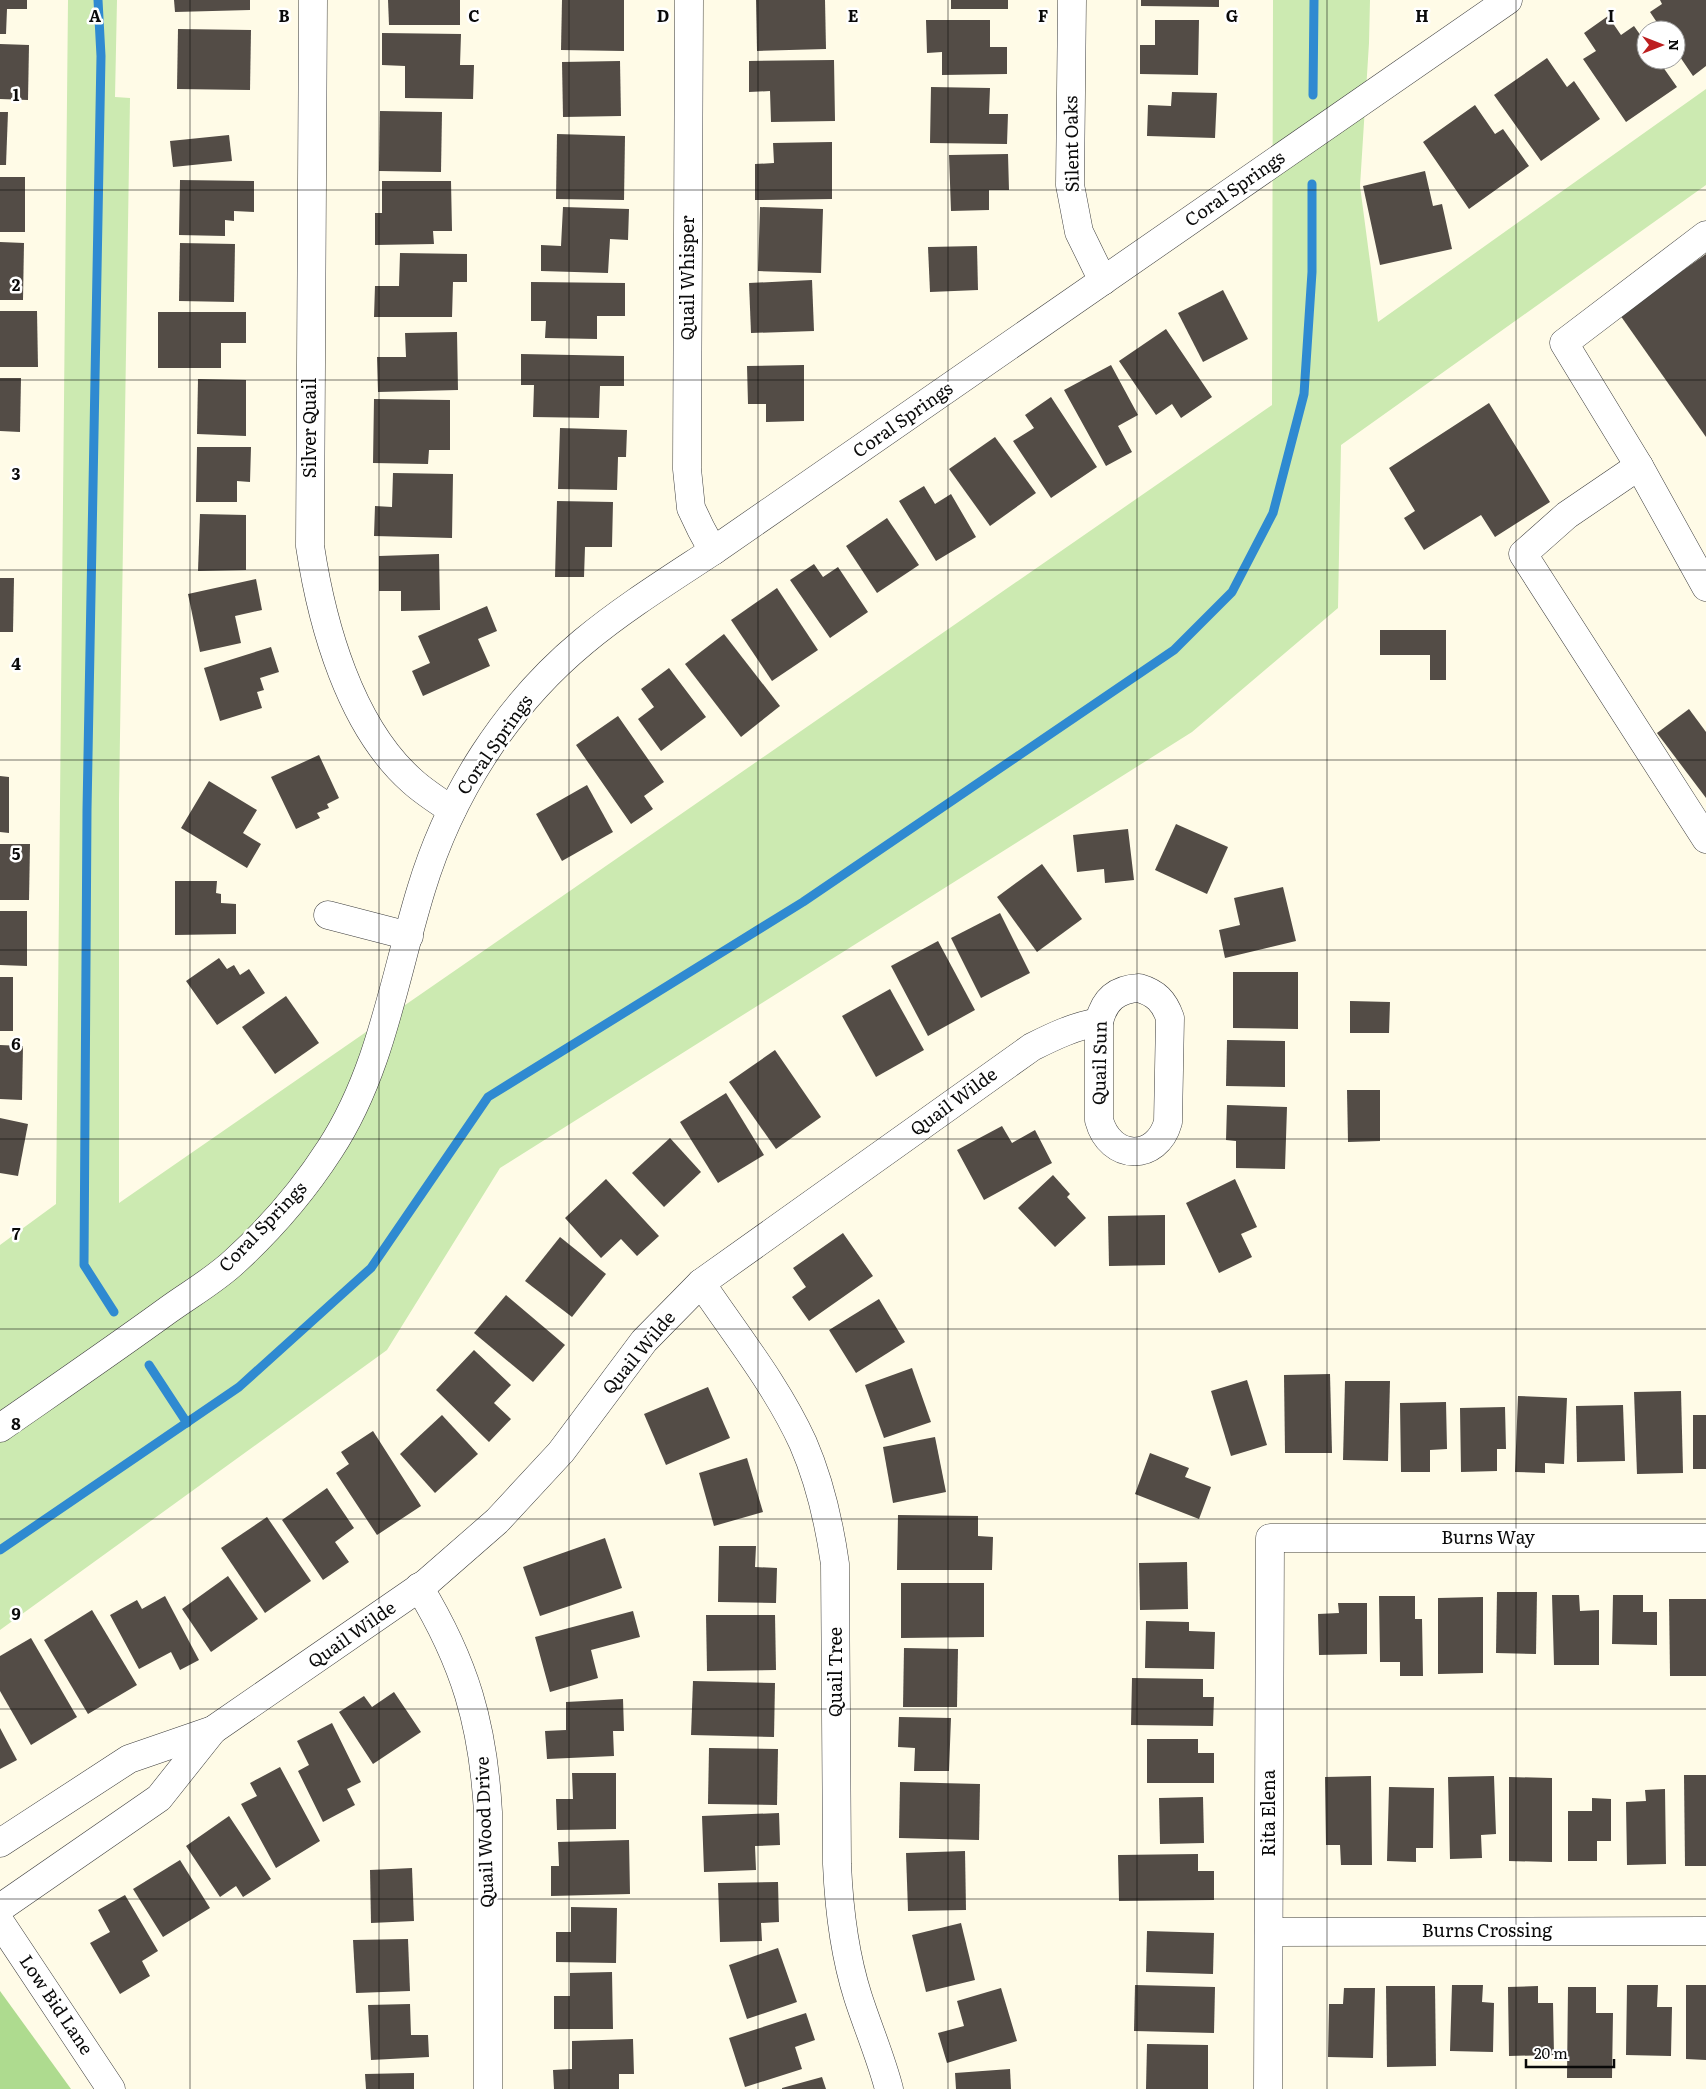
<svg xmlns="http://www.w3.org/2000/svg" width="1706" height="2089" font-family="Literata,serif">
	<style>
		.green { fill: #cceab1 }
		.forest { fill: #aedb8f }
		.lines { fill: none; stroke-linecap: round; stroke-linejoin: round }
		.stream { stroke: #2f8ad1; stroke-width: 9 }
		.building { fill: #534c46 }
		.minor-casing { stroke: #3d3d3d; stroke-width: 29 }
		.minor { stroke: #fff; stroke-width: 28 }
		.grid { fill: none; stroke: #0a0a0a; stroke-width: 1; stroke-opacity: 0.55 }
		.labels { text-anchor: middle; stroke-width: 5; stroke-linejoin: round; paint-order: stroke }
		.street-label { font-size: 18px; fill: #0a0a0a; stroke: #fff }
		.grid-label { font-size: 16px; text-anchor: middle; font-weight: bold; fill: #0a0a0a; stroke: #fff; stroke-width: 5; stroke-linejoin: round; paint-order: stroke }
	</style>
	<rect width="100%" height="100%" fill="#fffbe7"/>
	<polygon class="green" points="68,0 117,0 115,97 130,98 119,799 119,1203 1272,405 1273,0 1370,0 1369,43 1360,186 1378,322 1706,89 1706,185 1341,445 1338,608 1192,732 500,1168 387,1350 0,1630 0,1245 56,1204"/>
	<polygon class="forest" points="0,1991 71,2089 0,2089"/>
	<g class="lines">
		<g class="stream">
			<polyline points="98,0 101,56 87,810 84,1265 114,1312"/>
			<polyline points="1313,95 1314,0"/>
			<polyline points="149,1365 187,1423"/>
			<polyline points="0,1550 239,1387 371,1268 488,1097 803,902 1174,650 1232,592 1273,513 1304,394 1312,272 1312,184"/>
		</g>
	</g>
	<g class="building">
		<polygon points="0,0 27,0 27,9 7,9 6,34 0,34"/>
		<polygon points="174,0 250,0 250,10 175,12"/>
		<polygon points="388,0 460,0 460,25 389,25"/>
		<polygon points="562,0 624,0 624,51 561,50"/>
		<polygon points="756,0 825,0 826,49 757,51"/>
		<rect x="951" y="0" width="57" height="9"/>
		<polygon points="1141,0 1219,0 1219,7 1141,6"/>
		<polygon points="1660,0 1706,0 1706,66 1693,76 1676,51 1676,30 1662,30 1650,12 1662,4"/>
		<polygon points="1608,16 1621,35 1634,26 1646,43 1646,60 1658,60 1677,87 1626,122 1583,59 1596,51 1584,33"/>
		<polygon points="926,20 990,20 990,47 1007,47 1007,74 942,75 942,52 927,53"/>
		<polygon points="1155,20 1199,20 1198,75 1140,74 1140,45 1155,45"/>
		<polygon points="178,29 251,30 250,90 177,89"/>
		<polygon points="382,33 461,34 460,65 474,65 473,99 405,98 405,66 382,65"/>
		<polygon points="0,44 29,45 28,100 0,99"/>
		<polygon points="1547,58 1567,87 1574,81 1600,119 1541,161 1494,95"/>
		<polygon points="834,60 835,121 771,122 770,91 749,92 749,61"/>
		<polygon points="620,61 621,116 563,117 562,62"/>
		<polygon points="931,87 990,88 989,114 1008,114 1007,144 930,143"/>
		<polygon points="1172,92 1217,93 1215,138 1147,136 1148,105 1171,106"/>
		<polygon points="1475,105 1495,134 1503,129 1529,166 1469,209 1423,142"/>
		<polygon points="380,111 442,112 441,172 379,171"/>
		<polygon points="0,112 8,112 6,165 0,165"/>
		<polygon points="557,134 625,136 624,200 556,199"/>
		<polygon points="229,135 232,161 173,167 170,141"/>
		<polygon points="832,142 832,199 755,200 755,164 774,163 773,143"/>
		<polygon points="1008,154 1009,190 989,190 989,210 951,211 949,155"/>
		<polygon points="1425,171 1433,206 1442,204 1452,249 1380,265 1363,186"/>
		<rect x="0" y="177" width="25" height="55"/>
		<polygon points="180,180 254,181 254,212 234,211 234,221 225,220 225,236 179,235"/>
		<polygon points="382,181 451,181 452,231 433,231 434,244 375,245 375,213 382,213"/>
		<polygon points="563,207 629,209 628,240 610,239 608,273 541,271 541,245 561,246"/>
		<polygon points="760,207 823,209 821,273 758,271"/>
		<polygon points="0,242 24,243 23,300 0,300"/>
		<polygon points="180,243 235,244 234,302 179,301"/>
		<polygon points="977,246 978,290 930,292 928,247"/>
		<polygon points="400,253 467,254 467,282 453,282 452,317 374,317 375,286 399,286"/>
		<polygon points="1706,254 1706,437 1620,315"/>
		<polygon points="812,280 814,331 751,333 749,283"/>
		<polygon points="531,282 625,283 625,316 597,316 597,339 545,338 546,321 531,321"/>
		<polygon points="1223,290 1248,339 1203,362 1178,313"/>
		<polygon points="0,311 37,311 38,367 0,367"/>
		<polygon points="158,312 246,312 246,343 221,343 221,368 158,368"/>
		<polygon points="1166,329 1212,397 1181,418 1172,404 1156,415 1119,361"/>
		<polygon points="457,332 458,390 378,392 377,357 406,357 405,333"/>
		<polygon points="521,354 624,356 624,386 600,386 599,418 533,417 534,385 521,385"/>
		<polygon points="804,365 804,421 766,422 766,404 748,404 747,366"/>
		<polygon points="1111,365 1138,415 1118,426 1132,452 1106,466 1064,390"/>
		<polygon points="0,378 21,378 20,432 0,431"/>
		<polygon points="198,379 246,380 246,436 197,434"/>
		<polygon points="1051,397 1097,467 1051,498 1013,441 1034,428 1025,415"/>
		<polygon points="374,399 450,400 450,450 429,450 428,464 373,463"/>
		<polygon points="1489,403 1550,502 1495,537 1481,515 1424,550 1404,518 1415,511 1389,468"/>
		<polygon points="560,428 627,430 626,457 618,457 617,490 558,489"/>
		<polygon points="995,437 1036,493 990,526 949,469"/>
		<polygon points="197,447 251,447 250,482 237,481 237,502 196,502"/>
		<polygon points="393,473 453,474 452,538 374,536 375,506 392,507"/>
		<polygon points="924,486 935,504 951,494 976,537 936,561 899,501"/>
		<polygon points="557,501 613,502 612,547 585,547 584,577 555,577"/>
		<polygon points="200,514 246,515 246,570 198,571"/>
		<polygon points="887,518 919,565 877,593 846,546"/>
		<polygon points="439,554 440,610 401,611 401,591 379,591 379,556"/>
		<polygon points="814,564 823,577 838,567 868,612 830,638 790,580"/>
		<polygon points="0,578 14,578 13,632 0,632"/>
		<polygon points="256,579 262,610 235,616 241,643 200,652 188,594"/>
		<polygon points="777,588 818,650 772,681 731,620"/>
		<polygon points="487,606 497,631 478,639 490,666 423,696 412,671 430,663 418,636"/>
		<polygon points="1380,630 1446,630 1446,680 1430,680 1430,655 1380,655"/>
		<polygon points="724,634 780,706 741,737 685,664"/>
		<polygon points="271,647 279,672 260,678 264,690 257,692 262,708 220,721 204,668"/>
		<polygon points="669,668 706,717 661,751 638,719 654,707 641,689"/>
		<polygon points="1689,709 1706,732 1706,798 1657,733"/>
		<polygon points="618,716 664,782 644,796 653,809 631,824 576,745"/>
		<polygon points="319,755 339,798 327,804 329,808 317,813 320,818 296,829 271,777"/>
		<polygon points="0,776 9,777 9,833 0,832"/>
		<polygon points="209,781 257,810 243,833 261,844 247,868 181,828"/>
		<polygon points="587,785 613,832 562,861 536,814"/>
		<polygon points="1176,824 1228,847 1207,894 1155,870"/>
		<polygon points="1128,829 1134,880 1105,883 1104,869 1077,872 1073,835"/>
		<polygon points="0,844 30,844 29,900 0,900"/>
		<polygon points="1042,864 1082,919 1037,952 997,897"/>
		<polygon points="175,881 217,881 216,893 221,894 221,903 236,904 236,934 175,935"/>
		<polygon points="1283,887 1296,941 1225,958 1219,930 1240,925 1234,898"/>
		<polygon points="0,911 27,911 27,966 0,965"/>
		<polygon points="1000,913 1030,973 981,998 951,938"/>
		<polygon points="938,941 975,1010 928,1036 891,966"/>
		<polygon points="219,958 227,969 234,965 240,975 249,969 265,993 217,1025 186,981"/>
		<polygon points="1233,972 1298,972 1298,1029 1233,1028"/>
		<rect x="0" y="977" width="13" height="54"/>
		<polygon points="890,989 924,1050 876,1077 842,1016"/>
		<polygon points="286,996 319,1043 275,1074 242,1027"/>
		<polygon points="1350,1001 1390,1002 1389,1033 1350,1033"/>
		<polygon points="1227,1040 1285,1041 1285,1087 1226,1086"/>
		<polygon points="0,1045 23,1046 22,1100 0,1099"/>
		<polygon points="775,1050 821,1117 776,1149 729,1082"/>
		<polygon points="1347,1090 1380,1090 1380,1141 1348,1142"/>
		<polygon points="726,1093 764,1155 718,1183 680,1122"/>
		<polygon points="1227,1105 1287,1107 1285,1169 1236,1168 1236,1141 1226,1140"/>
		<polygon points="0,1118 28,1124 18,1176 0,1173"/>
		<polygon points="1002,1126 1012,1143 1035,1130 1052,1163 984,1200 957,1150"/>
		<polygon points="670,1138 701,1172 664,1207 632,1173"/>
		<polygon points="1053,1175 1070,1194 1067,1197 1086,1218 1055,1247 1018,1208"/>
		<polygon points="606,1179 659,1236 637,1256 621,1239 601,1258 565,1218"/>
		<polygon points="1235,1179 1257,1227 1241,1234 1252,1257 1219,1273 1186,1203"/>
		<polygon points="1165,1215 1165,1265 1109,1266 1108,1216"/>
		<polygon points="843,1233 873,1276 809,1321 792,1297 806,1287 793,1268"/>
		<polygon points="560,1237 606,1274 572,1317 525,1281"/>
		<polygon points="506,1295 565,1345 533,1382 474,1333"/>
		<polygon points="879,1299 905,1342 856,1373 829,1330"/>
		<polygon points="474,1350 511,1385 494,1403 511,1419 489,1442 436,1390"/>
		<polygon points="912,1368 931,1422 884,1438 865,1385"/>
		<polygon points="1330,1374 1332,1453 1285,1453 1284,1375"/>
		<polygon points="1247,1380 1267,1445 1231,1456 1211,1391"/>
		<polygon points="1345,1381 1390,1381 1388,1461 1343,1460"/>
		<polygon points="708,1387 730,1438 666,1465 644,1414"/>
		<polygon points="1681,1391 1683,1473 1637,1474 1634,1392"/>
		<polygon points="1518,1396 1567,1398 1564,1464 1545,1463 1545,1473 1515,1472"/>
		<polygon points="1446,1402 1447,1449 1430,1450 1430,1472 1401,1472 1400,1403"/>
		<polygon points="1623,1405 1625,1461 1577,1462 1576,1406"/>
		<polygon points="1505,1407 1506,1449 1497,1449 1497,1471 1461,1472 1460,1408"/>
		<polygon points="442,1415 478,1454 435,1493 400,1454"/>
		<rect x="1693" y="1415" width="13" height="54"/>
		<polygon points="373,1431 421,1506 377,1535 336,1473 349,1464 341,1452"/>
		<polygon points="935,1437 946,1492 893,1503 883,1447"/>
		<polygon points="1150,1453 1189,1468 1185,1477 1211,1487 1199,1519 1135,1494"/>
		<polygon points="747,1458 763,1512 714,1526 699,1473"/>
		<polygon points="327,1488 354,1528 335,1542 349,1562 323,1580 282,1520"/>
		<polygon points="898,1515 978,1516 978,1536 993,1537 992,1570 897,1570"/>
		<polygon points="267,1517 311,1581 265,1613 221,1548"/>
		<polygon points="605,1538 622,1588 540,1616 523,1567"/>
		<polygon points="719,1546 756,1546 755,1567 777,1568 776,1603 718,1602"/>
		<polygon points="1187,1562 1188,1609 1140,1610 1139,1563"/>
		<polygon points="228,1576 258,1619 211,1652 182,1609"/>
		<polygon points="901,1583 984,1583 984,1637 901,1638"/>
		<polygon points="1497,1592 1537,1592 1536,1654 1496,1653"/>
		<polygon points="1552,1595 1579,1595 1580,1611 1599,1610 1599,1665 1554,1665"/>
		<polygon points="1613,1595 1643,1595 1643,1612 1657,1612 1657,1645 1612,1644"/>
		<polygon points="165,1596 199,1660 180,1670 171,1652 139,1669 110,1615 137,1600 142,1609"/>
		<polygon points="1379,1596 1415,1596 1415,1619 1422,1619 1423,1676 1400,1676 1400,1662 1380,1662"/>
		<polygon points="1483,1597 1483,1673 1438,1674 1438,1598"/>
		<polygon points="1669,1599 1706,1599 1706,1676 1670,1676"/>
		<polygon points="1338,1603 1367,1603 1367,1654 1319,1655 1318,1614 1339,1613"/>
		<polygon points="92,1610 137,1685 88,1714 44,1640"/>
		<polygon points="633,1611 640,1637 591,1650 598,1678 550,1692 535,1637"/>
		<polygon points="706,1615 775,1615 776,1670 707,1671"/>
		<polygon points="1146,1621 1189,1622 1189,1631 1215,1632 1214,1669 1145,1668"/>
		<polygon points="31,1638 77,1717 31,1745 0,1691 0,1656"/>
		<polygon points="904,1648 958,1649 957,1707 903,1707"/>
		<polygon points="1132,1678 1203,1679 1203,1697 1214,1697 1213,1726 1131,1725"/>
		<polygon points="693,1681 775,1683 774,1737 691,1735"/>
		<polygon points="394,1692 421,1732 373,1764 339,1712 364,1696 372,1707"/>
		<polygon points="623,1699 624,1731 613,1731 614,1756 547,1759 545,1731 566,1730 566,1702"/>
		<polygon points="899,1717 951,1718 949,1771 914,1771 915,1748 898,1747"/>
		<polygon points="332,1723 361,1782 347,1789 355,1805 323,1822 298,1771 309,1765 297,1741"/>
		<polygon points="0,1728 17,1760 0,1769"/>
		<polygon points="1147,1739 1198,1739 1198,1753 1214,1753 1214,1783 1147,1783"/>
		<polygon points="709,1748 778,1749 777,1805 708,1804"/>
		<polygon points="280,1767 320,1841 276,1868 241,1804 257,1796 250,1783"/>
		<polygon points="572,1773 616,1773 616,1829 557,1830 556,1799 573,1799"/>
		<polygon points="1684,1775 1706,1775 1706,1866 1685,1866"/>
		<polygon points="1371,1776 1372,1865 1341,1865 1340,1845 1326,1845 1325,1777"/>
		<polygon points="1494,1776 1496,1834 1481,1835 1482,1858 1450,1859 1448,1777"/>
		<polygon points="1509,1777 1552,1778 1552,1862 1509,1861"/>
		<polygon points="900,1782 980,1784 979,1840 899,1838"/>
		<polygon points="1389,1787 1434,1788 1433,1848 1416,1848 1416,1862 1387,1861"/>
		<polygon points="1665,1789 1666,1864 1627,1865 1626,1802 1646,1801 1645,1790"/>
		<polygon points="1203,1797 1204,1843 1160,1844 1159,1798"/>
		<polygon points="1592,1798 1611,1799 1611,1841 1597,1841 1597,1861 1568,1861 1568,1811 1592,1811"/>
		<polygon points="779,1813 780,1845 755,1846 756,1870 704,1872 702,1816"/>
		<polygon points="229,1816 271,1879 243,1897 236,1886 220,1897 186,1846"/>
		<polygon points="629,1840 630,1894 551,1896 551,1866 559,1866 558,1842"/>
		<polygon points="965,1851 966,1910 908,1911 906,1853"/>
		<polygon points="1198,1854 1198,1871 1214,1871 1214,1900 1119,1901 1118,1855"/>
		<polygon points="180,1860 210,1908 163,1937 133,1889"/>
		<polygon points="412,1868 414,1921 371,1923 370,1870"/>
		<polygon points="778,1882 779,1922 761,1923 762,1941 720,1942 718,1883"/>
		<polygon points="125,1895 158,1951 142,1961 150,1976 120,1994 90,1943 110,1932 98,1910"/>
		<polygon points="571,1907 617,1908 616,1963 556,1962 556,1932 571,1932"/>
		<polygon points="961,1923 975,1980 926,1992 912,1935"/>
		<polygon points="1147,1931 1214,1933 1213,1974 1146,1972"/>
		<polygon points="408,1939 410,1991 356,1993 353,1940"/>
		<polygon points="778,1948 797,2002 747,2019 729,1965"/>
		<polygon points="612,1972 613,2029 554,2029 554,1996 570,1996 570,1973"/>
		<polygon points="1135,1985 1215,1987 1214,2033 1134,2031"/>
		<polygon points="1452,1985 1483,1985 1482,2002 1494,2003 1493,2052 1450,2051"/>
		<polygon points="1627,1985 1658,1985 1657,2007 1672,2007 1671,2056 1626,2055"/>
		<polygon points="1686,1985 1706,1985 1706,2060 1686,2059"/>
		<polygon points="1386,1986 1435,1986 1436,2066 1387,2067"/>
		<polygon points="1538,1986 1538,2003 1553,2003 1554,2055 1509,2056 1508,1987"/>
		<polygon points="1568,1987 1596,1987 1596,2013 1613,2013 1612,2078 1567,2078"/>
		<polygon points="1001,1988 1017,2041 947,2063 938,2033 964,2026 957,2001"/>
		<polygon points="1344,1988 1375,1988 1373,2058 1328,2057 1329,2004 1343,2004"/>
		<polygon points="410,2004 411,2035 428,2035 429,2057 371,2060 368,2005"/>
		<polygon points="806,2013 815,2040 795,2047 802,2069 745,2087 729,2038"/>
		<polygon points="633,2039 634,2074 619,2074 619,2089 554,2089 553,2070 572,2069 572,2041"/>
		<polygon points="1147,2044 1208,2045 1208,2089 1146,2089"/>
		<polygon points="1010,2069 1011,2089 956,2089 955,2073"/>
		<polygon points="414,2073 414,2089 366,2089 365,2074"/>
		<polygon points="822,2077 826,2089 782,2089 782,2088"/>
	</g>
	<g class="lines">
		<defs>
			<g id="minor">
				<path d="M313,0L310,546C322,625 350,726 412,781C424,792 438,801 452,810"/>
				<polyline points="689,0 687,469 691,508 701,529 713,551"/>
				<polyline points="1072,0 1070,185 1079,232 1103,281"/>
				<polyline points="1706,235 1564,343 1639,466 1706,587"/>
				<polyline points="1639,466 1567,515 1523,554 1706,839"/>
				<polyline points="328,915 409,936"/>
				<path d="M1139,988C1156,993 1164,1001 1170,1018L1168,1122C1157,1162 1110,1161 1099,1120V1022C1104,1000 1117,989 1139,988Z"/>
				<path d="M701,1283C736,1335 777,1386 803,1443C820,1482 829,1522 835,1564L837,1864C839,1910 844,1953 858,1997C868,2028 881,2058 889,2089"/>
				<path d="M0,1428C56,1389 113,1350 168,1310C190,1294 215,1280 235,1261C271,1228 303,1191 330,1149C381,1071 394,978 421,890C450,794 506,706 583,642C624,608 669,580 713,551L1508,0"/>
				<path d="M419,1587C465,1663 483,1724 488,1812V2089"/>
				<path d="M0,1843L129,1759L213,1730L426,1583L497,1521L561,1452L644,1341L701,1283L1032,1047C1054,1036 1075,1026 1099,1022"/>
				<polyline points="0,1908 159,1798 213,1730"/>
				<polyline points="0,1922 111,2089"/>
				<polyline points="1269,1932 1706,1931"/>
				<polyline points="1268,2089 1270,1538 1706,1538"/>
			</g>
		</defs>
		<use href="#minor" class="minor-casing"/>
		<use href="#minor" class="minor"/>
	</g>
	<path class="grid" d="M190,0V2089M379,0V2089M569,0V2089M758,0V2089M948,0V2089M1137,0V2089M1327,0V2089M1516,0V2089M0,190H1706M0,380H1706M0,570H1706M0,760H1706M0,950H1706M0,1139H1706M0,1329H1706M0,1519H1706M0,1709H1706M0,1899H1706"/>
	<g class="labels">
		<g class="street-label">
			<text transform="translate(1072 144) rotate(-91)" y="6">Silent Oaks</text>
			<text transform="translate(1235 189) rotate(-35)" y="6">Coral Springs</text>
			<text transform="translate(688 278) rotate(-90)" y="6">Quail Whisper</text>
			<text transform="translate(903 420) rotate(-35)" y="6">Coral Springs</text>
			<text transform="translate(310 428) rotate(-90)" y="6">Silver Quail</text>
			<text transform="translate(495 745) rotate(-55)" y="6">Coral Springs</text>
			<text transform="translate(1100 1063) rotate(-89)" y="6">Quail Sun</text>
			<text transform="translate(954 1102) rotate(-36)" y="6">Quail Wilde</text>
			<text transform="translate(263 1227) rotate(-46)" y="6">Coral Springs</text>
			<text transform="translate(639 1353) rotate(-50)" y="6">Quail Wilde</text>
			<text x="1488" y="1544">Burns Way</text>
			<text transform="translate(352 1635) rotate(-35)" y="6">Quail Wilde</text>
			<text transform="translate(836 1672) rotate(-90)" y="6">Quail Tree</text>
			<text transform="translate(1269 1813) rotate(-90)" y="6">Rita Elena</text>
			<text transform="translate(485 1832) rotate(-92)" y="6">Quail Wood Drive</text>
			<text x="1487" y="1937">Burns Crossing</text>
			<text transform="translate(56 2005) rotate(56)" y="6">Low Bid Lane</text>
		</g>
	</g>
	<g class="grid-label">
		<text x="95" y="22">A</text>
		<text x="284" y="22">B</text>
		<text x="474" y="22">C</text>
		<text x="663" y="22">D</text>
		<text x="853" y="22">E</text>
		<text x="1043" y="22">F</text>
		<text x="1232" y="22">G</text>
		<text x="1422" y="22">H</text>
		<text x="1611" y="22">I</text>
		<text x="16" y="101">1</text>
		<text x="16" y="291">2</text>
		<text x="16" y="480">3</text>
		<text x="16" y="670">4</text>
		<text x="16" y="860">5</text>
		<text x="16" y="1050">6</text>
		<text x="16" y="1240">7</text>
		<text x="16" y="1430">8</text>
		<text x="16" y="1620">9</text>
	</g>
	<g transform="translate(1661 45) rotate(90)"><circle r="24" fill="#ffffff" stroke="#9d9d9d"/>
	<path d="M0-4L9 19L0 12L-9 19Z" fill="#bd1f20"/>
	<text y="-8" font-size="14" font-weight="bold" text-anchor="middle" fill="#0a0a0a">N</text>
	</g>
	<path d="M1526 2059v8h88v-8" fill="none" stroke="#0a0a0a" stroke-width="2.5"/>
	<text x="1534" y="2059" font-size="15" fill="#0a0a0a" stroke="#ffffff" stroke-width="4" paint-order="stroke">20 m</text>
</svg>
